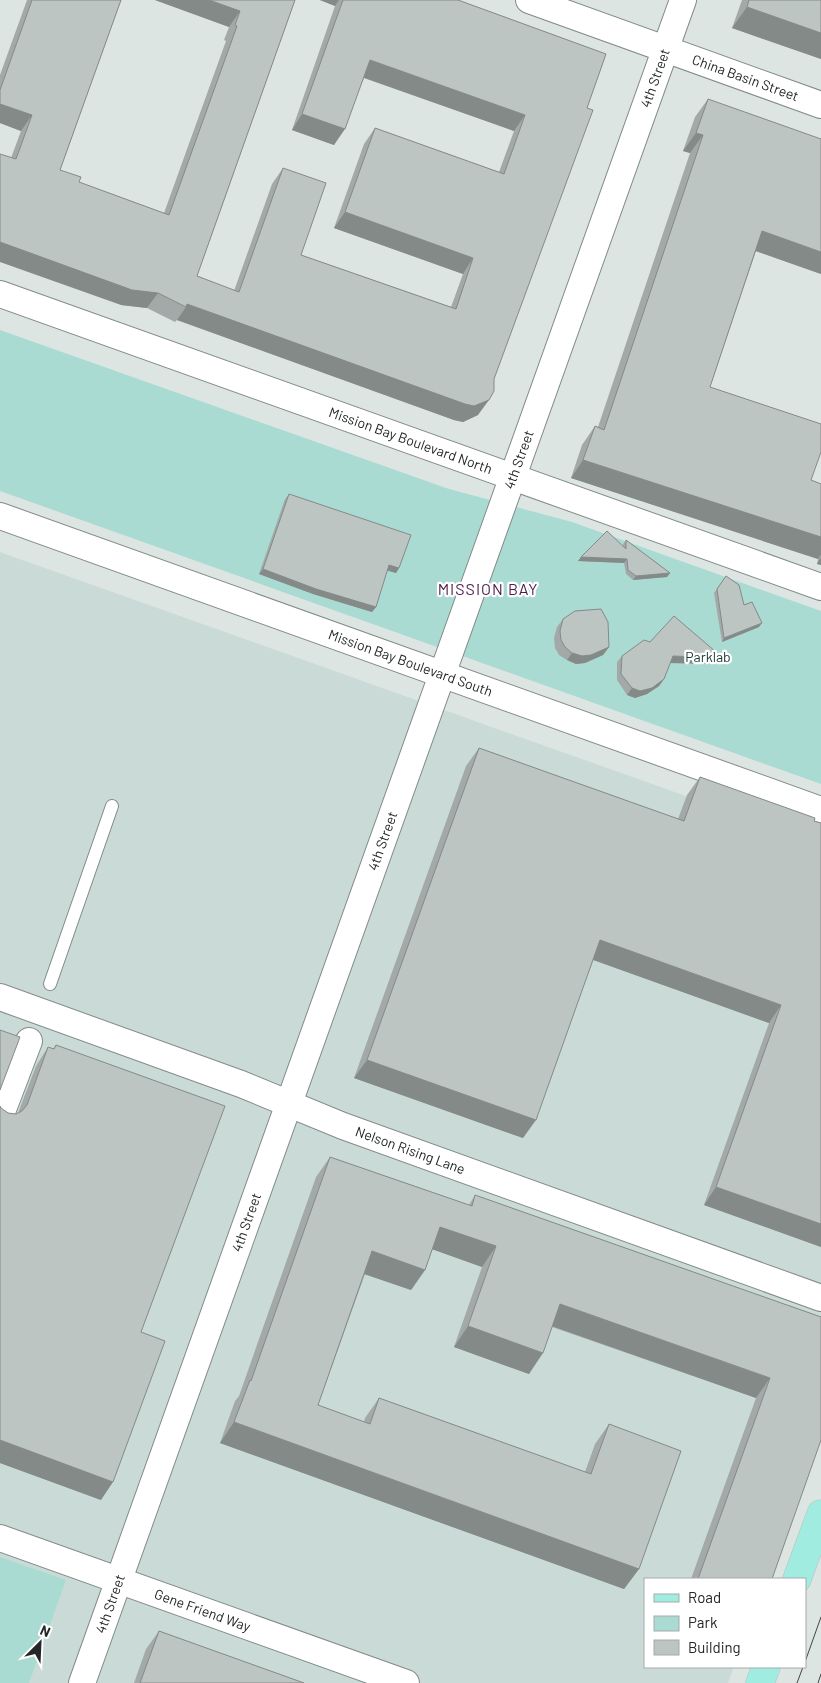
<svg xmlns="http://www.w3.org/2000/svg" width="821" height="1683" font-family="Barlow,sans-serif">
	<style>
		.built { fill: #cadbd7 }
		.green { fill: #aadbd2 }
		.lines { fill: none; stroke-linecap: round; stroke-linejoin: round }
		.lane-casing { stroke: #838b89; stroke-width: 14 }
		.street-casing { stroke: #838b89; stroke-width: 28 }
		.primary-casing { stroke: #bdbebe; stroke-width: 29 }
		.lane { stroke: #fff; stroke-width: 12 }
		.street { stroke: #fff; stroke-width: 26 }
		.primary { stroke: #a0ece0; stroke-width: 28 }
		.tram { stroke: #424645; stroke-width: 1 }
		.wall { fill: #a3a9a8 }
		.shaded-wall { fill: #848a88 }
		.building { fill: #bdc5c3; stroke: #848a88 }
		.labels { text-anchor: middle; stroke-width: 4.5; stroke-linejoin: round; paint-order: stroke }
		.street-label { font-size: 14px; fill: #242727; stroke: #fff }
		.park-label { font-size: 14px; fill: #183934; stroke: #fff }
		.quarter-label { font-size: 16px; letter-spacing: 1px; fill: #4e1b49; stroke: #fff }
	</style>
	<rect width="100%" height="100%" fill="#dde5e3"/>
	<polygon class="built" points="0,552 821,844 821,1427 766,1579 645,1579 645,1667 734,1667 728,1683 0,1683"/>
	<g class="green">
		<polygon points="0,330 449,489 572,522 821,611 821,784 0,491"/>
		<polygon points="0,1557 66,1580 29,1683 0,1683"/>
	</g>
	<g class="lines">
		<defs>
			<polyline id="lane" points="50,984 112,806"/>
			<g id="street">
				<path id="s1" d="M529,0L821,105"/>
				<path id="s2" d="M0,294L821,587"/>
				<path id="s3" d="M0,516L821,810"/>
				<path id="s4" d="M0,997L241,1084L343,1126L821,1298"/>
				<polyline points="0,1117 29,1041"/>
				<path id="s5" d="M0,1538L406,1683"/>
				<path id="s6" d="M82,1683L683,0"/>
			</g>
			<g id="primary">
				<polyline points="797,1579 821,1514"/>
				<polyline points="760,1683 766,1667"/>
			</g>
		</defs>
		<use href="#lane" class="lane-casing"/>
		<use href="#street" class="street-casing"/>
		<use href="#primary" class="primary-casing"/>
		<use href="#lane" class="lane"/>
		<use href="#street" class="street"/>
		<use href="#primary" class="primary"/>
		<g class="tram">
			<polyline points="805,1662 821,1617"/>
			<polyline points="797,1683 803,1667"/>
			<polyline points="818,1683 821,1674"/>
		</g>
	</g>
	<g class="wall">
		<polygon points="27,0 121,0 60,170 79,182 164,213 226,41 224,40 229,27 155,0 295,0 197,276 234,291 272,184 283,168 301,255 451,307 463,274 334,228 364,144 375,128 499,172 514,131 364,78 334,145 292,130 335,6 320,0 458,0 606,54 478,415 463,422 454,420 177,320 175,322 147,308 121,305 11,158 21,131 0,123 0,75"/>
		<polygon points="742,0 821,0 821,59 732,28"/>
		<polygon points="708,99 821,274 756,251 710,387 811,480 821,484 821,565 817,564 818,559 571,478 582,445 595,426 598,427 690,153 683,151 695,117"/>
		<polygon points="289,494 399,568 396,573 387,570 376,607 372,612 313,594 259,574 285,499"/>
		<polygon points="626,540 670,573 667,577 633,580 626,574 624,563 578,561 581,557 623,546 623,544"/>
		<polygon points="726,576 759,627 722,642 714,593"/>
		<polygon points="563,619 609,647 603,655 585,663 576,664 567,660 559,655 555,648 554,638 557,627"/>
		<polygon points="622,656 718,664 670,663 664,679 659,686 647,694 635,698 627,695 617,680 617,662"/>
		<polygon points="479,748 678,819 687,795 700,777 821,823 821,1247 704,1205 769,1023 593,960 523,1138 354,1078 466,766"/>
		<polygon points="56,1045 141,1332 101,1500 0,1463 0,1106 1,1108 8,1113 16,1114 18,1113 36,1066 48,1047 53,1049"/>
		<polygon points="330,1157 469,1205 475,1195 821,1317 772,1579 691,1579 756,1398 552,1327 529,1374 454,1347 482,1267 432,1249 425,1270 411,1290 365,1274 318,1405 364,1422 365,1418 379,1398 585,1472 595,1444 609,1424 639,1569 624,1589 220,1443 235,1401 239,1396 316,1177"/>
		<polygon points="159,1631 304,1683 134,1683 146,1649"/>
	</g>
	<g class="shaded-wall">
		<polygon points="155,0 209,0 240,11 229,27"/>
		<polygon points="320,0 339,0 335,6"/>
		<polygon points="747,7 821,33 821,59 732,28"/>
		<polygon points="370,60 525,115 514,131 359,76"/>
		<polygon points="0,104 32,115 21,131 0,123"/>
		<polygon points="302,114 345,129 334,145 292,130"/>
		<polygon points="696,133 703,135 690,153 683,151"/>
		<polygon points="345,212 473,258 463,274 334,228"/>
		<polygon points="762,231 821,252 821,274 750,249"/>
		<polygon points="0,242 158,293 147,308 121,305 0,262"/>
		<polygon points="187,304 489,400 478,415 463,422 454,420 177,320 186,307"/>
		<polygon points="583,460 821,537 821,555 818,559 571,478"/>
		<polygon points="581,557 627,559 624,563 578,561"/>
		<polygon points="821,557 821,565 817,564"/>
		<polygon points="389,565 399,568 396,573 385,570"/>
		<polygon points="263,569 376,607 372,612 313,594 259,574"/>
		<polygon points="670,573 667,577 633,580 636,576"/>
		<polygon points="762,623 759,627 722,642 724,638"/>
		<polygon points="609,647 603,655 585,663 576,664 567,660 572,653"/>
		<polygon points="673,656 723,658 718,664 668,663"/>
		<polygon points="664,679 659,686 647,694 635,698 627,695 632,688"/>
		<polygon points="600,940 781,1005 769,1023 588,958"/>
		<polygon points="367,1060 536,1120 523,1138 354,1078"/>
		<polygon points="716,1187 821,1224 821,1247 704,1205"/>
		<polygon points="440,1227 496,1246 482,1267 426,1247"/>
		<polygon points="372,1251 425,1270 411,1290 358,1272"/>
		<polygon points="560,1304 770,1378 756,1398 546,1324"/>
		<polygon points="468,1326 543,1353 529,1374 454,1347"/>
		<polygon points="234,1422 639,1569 624,1589 220,1443"/>
		<polygon points="0,1440 113,1482 101,1500 0,1463"/>
	</g>
	<g class="building">
		<polygon points="32,0 121,0 60,170 81,177 79,182 169,215 237,26 235,25 240,11 209,0 295,0 197,276 239,292 283,168 326,183 301,255 456,309 473,258 345,212 375,128 504,174 525,115 370,60 345,129 302,114 343,0 458,0 606,54 587,108 593,110 494,379 494,391 489,400 474,406 465,404 187,304 186,307 158,293 132,290 0,242 0,154 16,159 32,115 0,104 0,90"/>
		<polygon points="749,0 821,0 821,33 747,7"/>
		<polygon points="708,99 821,139 821,252 762,231 710,387 821,424 821,452 811,480 821,484 821,537 583,460 595,426 604,430 703,135 696,133"/>
		<polygon points="289,494 411,535 399,568 389,565 376,607 316,589 263,569"/>
		<polygon points="607,531 626,549 626,540 670,573 636,576 628,570 627,559 581,557"/>
		<polygon points="726,576 739,585 744,605 752,602 762,623 724,638 717,589"/>
		<polygon points="601,609 608,622 609,647 591,655 582,656 572,653 565,647 561,640 560,631 563,619 575,611"/>
		<polygon points="674,616 723,658 673,656 664,679 652,688 640,691 632,688 621,674 622,656 644,640 650,642"/>
		<polygon points="479,748 684,821 700,777 815,818 814,821 821,823 821,1224 716,1187 781,1005 600,940 536,1120 367,1060"/>
		<polygon points="0,1030 20,1037 0,1090"/>
		<polygon points="56,1045 225,1106 141,1332 165,1341 113,1482 0,1440 0,1106 1,1108 8,1113 16,1114 22,1111 27,1105 48,1047 54,1049"/>
		<polygon points="330,1157 472,1206 475,1195 821,1317 821,1440 772,1579 698,1579 770,1378 560,1304 543,1353 468,1326 496,1246 440,1227 425,1270 372,1251 318,1405 370,1424 379,1398 591,1474 609,1424 681,1451 639,1569 234,1422 250,1380 251,1381"/>
		<polygon points="159,1631 304,1683 140,1683"/>
	</g>
	<g class="labels">
		<g class="street-label">
			<text dy="5" stroke="none"><textPath href="#s1" startOffset="230">China Basin Street</textPath></text>
			<text dy="5" stroke="none"><textPath href="#s6" startOffset="1704">4th Street</textPath></text>
			<text dy="5" stroke="none"><textPath href="#s2" startOffset="436">Mission Bay Boulevard North</textPath></text>
			<text dy="5" stroke="none"><textPath href="#s6" startOffset="1299">4th Street</textPath></text>
			<text dy="5" stroke="none"><textPath href="#s3" startOffset="436">Mission Bay Boulevard South</textPath></text>
			<text dy="5" stroke="none"><textPath href="#s6" startOffset="894">4th Street</textPath></text>
			<text dy="5" stroke="none"><textPath href="#s4" startOffset="438">Nelson Rising Lane</textPath></text>
			<text dy="5" stroke="none"><textPath href="#s6" startOffset="489">4th Street</textPath></text>
			<text dy="5" stroke="none"><textPath href="#s6" startOffset="84">4th Street</textPath></text>
			<text dy="5" stroke="none"><textPath href="#s5" startOffset="215">Gene Friend Way</textPath></text>
		</g>
		<g class="park-label">
			<text x="708" y="662">Parklab</text>
		</g>
		<g class="quarter-label">
			<text x="488" y="595">MISSION BAY</text>
		</g>
	</g>
	<rect x="644" y="1578" width="162" height="90" fill="#ffffff" stroke="#a7a9a9"/>
	<rect x="654" y="1594" width="25" height="8" fill="#a0ece0" stroke="#a7a9a9"/>
	<text x="688" y="1603" font-size="15" fill="#242727">Road</text>
	<rect x="654" y="1616" width="25" height="15" fill="#aadbd2" stroke="#a7a9a9"/>
	<text x="688" y="1628" font-size="15" fill="#242727">Park</text>
	<rect x="654" y="1640" width="25" height="15" fill="#bdc5c3" stroke="#a7a9a9"/>
	<text x="688" y="1653" font-size="15" fill="#242727">Building</text>
	<g transform="translate(40 1643) rotate(24)" stroke="#ffffff" stroke-width="4" paint-order="stroke">
	<path d="M0-4L9 19L0 12L-9 19Z" fill="#242727"/>
	<text y="-8" font-size="14" font-weight="bold" text-anchor="middle" fill="#242727">N</text>
	</g>
</svg>
